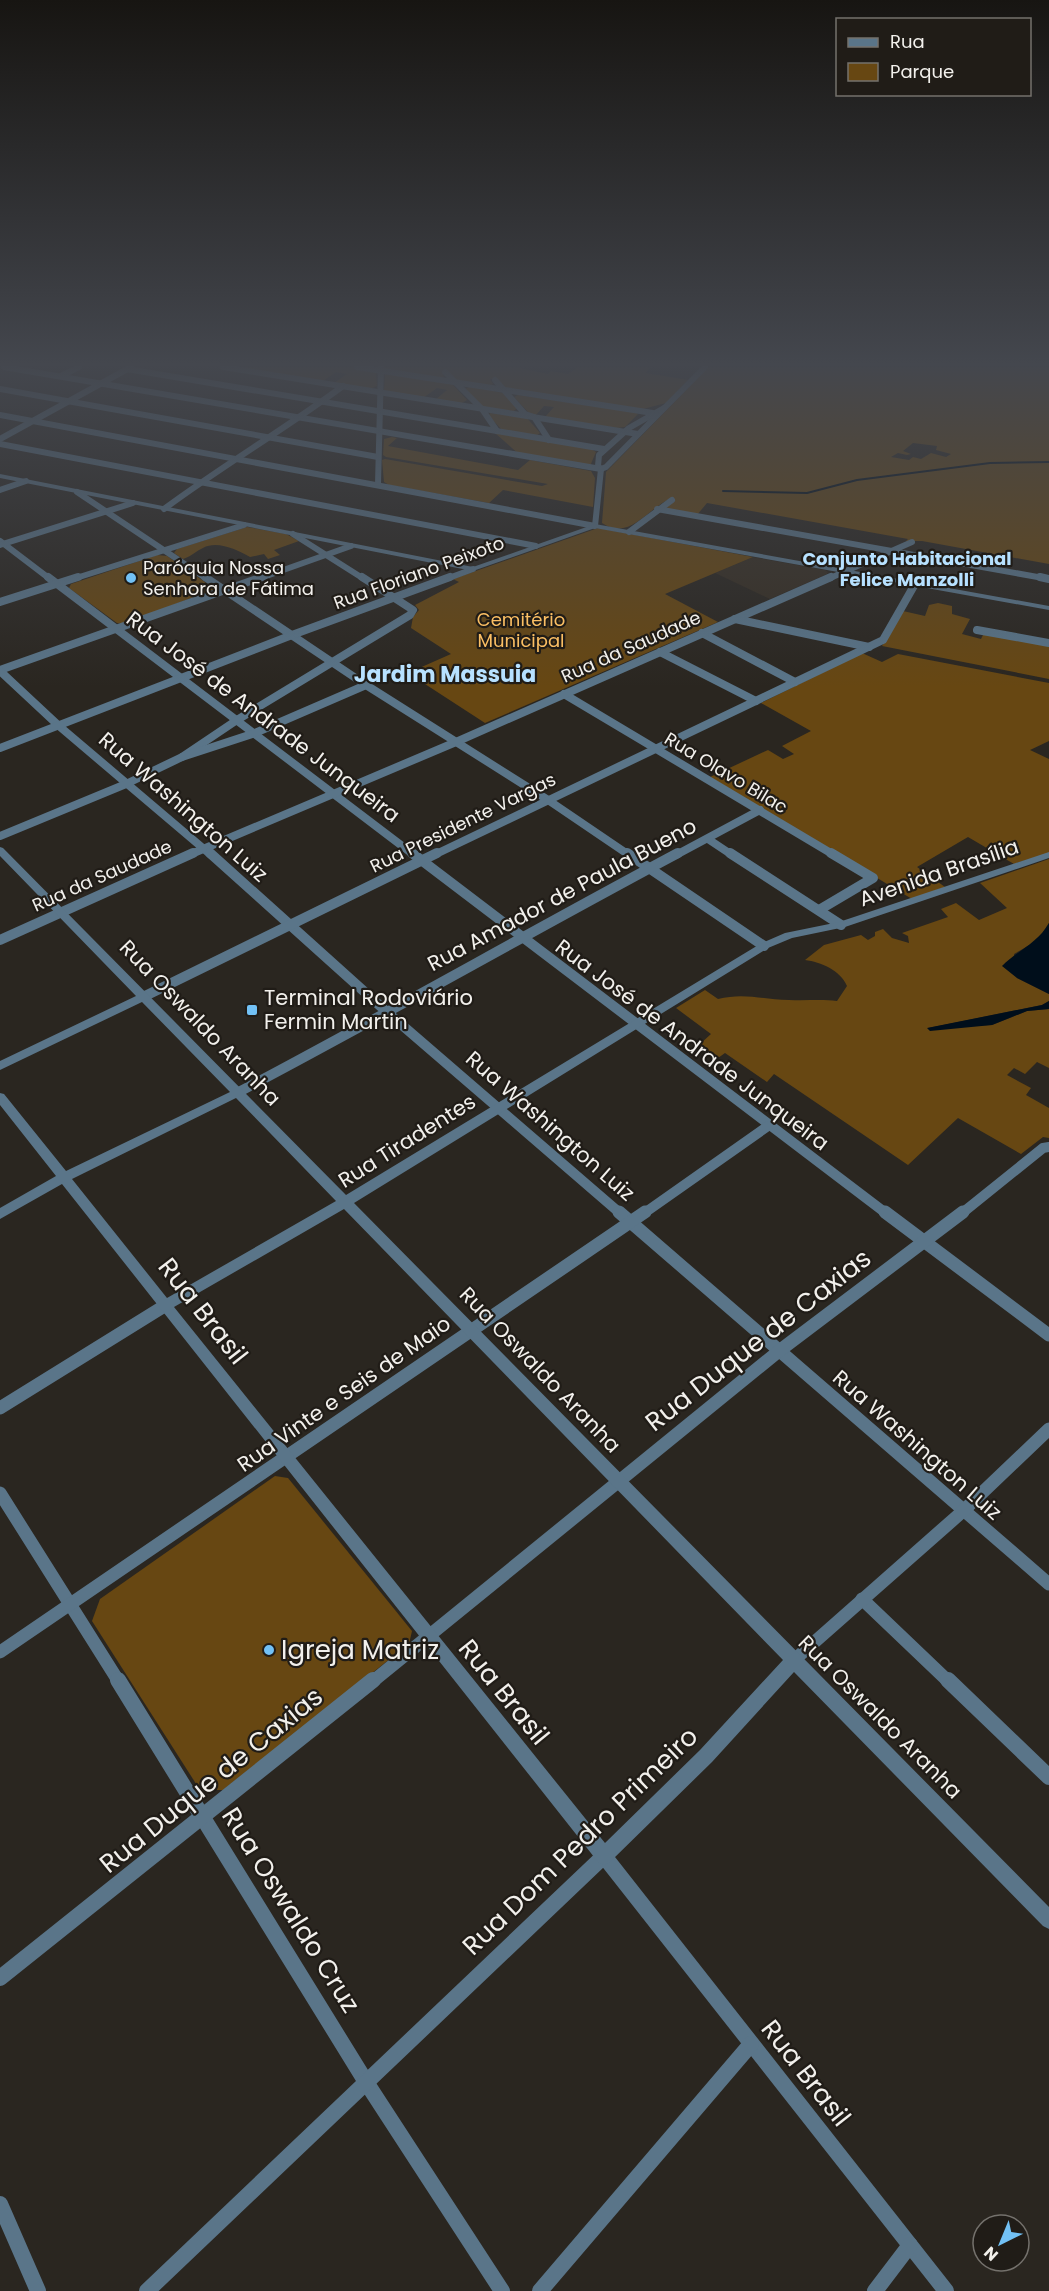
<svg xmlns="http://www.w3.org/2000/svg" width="1049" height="2291" font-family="Poppins,sans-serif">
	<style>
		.built { fill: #362e23 }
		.green { fill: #674712; fill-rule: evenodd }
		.water { fill: #000e1b }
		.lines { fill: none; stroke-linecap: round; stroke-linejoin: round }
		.stream { stroke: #000e1b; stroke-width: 2 }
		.minor-far4 { stroke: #5a7589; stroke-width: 6 }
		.minor-far3 { stroke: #5a7589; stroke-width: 8 }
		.minor-far2 { stroke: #5a7589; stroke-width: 10 }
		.minor-far1 { stroke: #5a7589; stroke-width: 13 }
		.minor { stroke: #5a7589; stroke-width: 16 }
		.tertiary { fill: #5a7589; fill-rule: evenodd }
		.poi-dot { fill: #72c1f5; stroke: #201c17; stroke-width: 2 }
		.labels { text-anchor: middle; stroke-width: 4.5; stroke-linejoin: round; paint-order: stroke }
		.far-neighbourhood-label { font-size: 18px; font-weight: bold; fill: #b7e1ff; stroke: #201c17 }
		.far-poi-label { font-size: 18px; fill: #f2f0ec; stroke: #201c17; text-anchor: start }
		.far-street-label { font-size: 18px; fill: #f2f0ec; stroke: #201c17 }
		.far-park-label { font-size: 18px; fill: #fbbf64; stroke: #201c17 }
		.street-label { font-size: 21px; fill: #f2f0ec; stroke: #201c17 }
		.poi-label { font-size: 21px; fill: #f2f0ec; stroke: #201c17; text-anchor: start }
		.far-district-label { font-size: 22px; font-weight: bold; fill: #b7e1ff; stroke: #201c17 }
		.near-street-label { font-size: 26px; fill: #f2f0ec; stroke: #201c17 }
		.near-poi-label { font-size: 26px; fill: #f2f0ec; stroke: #201c17; text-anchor: start }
	</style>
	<rect width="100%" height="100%" fill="#2a2620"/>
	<polygon class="built" points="753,557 825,570 828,572 827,574 770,599 715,573"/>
	<g class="green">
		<polygon points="234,367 350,367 376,372 377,386 370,389 334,383 347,374 336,372 323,381"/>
		<polygon points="384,367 515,367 548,374 551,371 568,374 577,368 573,367 650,367 646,373 688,380 666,403 643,409 505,388 496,379 490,379 493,384 488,386 456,380 443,371 441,371 444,376 441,378 384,369"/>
		<path d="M709,367H1049V564L922,541H906L908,539L707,503L697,515L664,508L675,501L672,498C648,507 630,542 602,523L606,472ZM913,443L937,446L936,450L951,454L946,457L931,453L921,459L913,457L909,460L891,457L898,453L907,455L911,454L903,451Z"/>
		<polygon points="387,374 452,384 467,400 460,404 435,400 447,390 437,388 423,398 387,392 384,390 385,375"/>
		<polygon points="471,386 503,393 517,408 513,412 483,407 465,389"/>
		<polygon points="518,395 634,412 638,414 625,427 616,428 545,417 554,407 544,406 535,416 529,413 514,397"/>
		<polygon points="490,413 527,418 540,433 536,436 502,430 489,416"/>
		<polygon points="495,433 591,449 596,452 590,466 522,457"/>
		<polygon points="392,437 397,438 388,446 518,470 530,460 591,471 595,478 593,507 503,490 489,503 389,485 384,482 382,460 385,459 542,486 548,484 386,457 383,455 384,439"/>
		<path d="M247,527L286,534L299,541L274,550L280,555L268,559L264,554L250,557C238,550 217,540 203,548C196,551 192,556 183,559L174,553L177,549Z"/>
		<polygon points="598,528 753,557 665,594 718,622 485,723 408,673 451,654 411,628 413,617 419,610 415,605 459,582 453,579"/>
		<polygon points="157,555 167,556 215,589 123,624 117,623 69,588 71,584"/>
		<polygon points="938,603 952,606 952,614 970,619 962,634 981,639 983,635 989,635 1049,646 1049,679 882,646 903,611 925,616 929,605"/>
		<polygon points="862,653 882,662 898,654 1049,683 1049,741 1030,750 1049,759 1049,853 1014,864 968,837 917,867 945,887 912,899 710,777 768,750 783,759 794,754 782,746 811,731 761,703"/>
		<path d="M1049,859V923L1037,941L1014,954L1017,978L1049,994V1001L1042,1005L928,1028L992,1025L1027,1011L1049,1009V1068L1037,1062L1025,1074L1014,1068L1007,1075L1031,1088L1026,1095L1049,1108V1138L1043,1137L1021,1154L958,1118L908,1165L774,1074L767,1082L725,1053L718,1058L700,1044L711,1034L676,1008L705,990L718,999C745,992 763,1000 789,1000C806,1001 821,999 837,1001L847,986C840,970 821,962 805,960L824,945L861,935L868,940L875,936V932L883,929L892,938L909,943L908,936L902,933L948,917L941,909L956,903L979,920L1007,908L980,883Z"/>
		<polygon points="275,1476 288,1478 412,1631 409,1644 223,1790 200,1790 92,1621 100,1599"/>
	</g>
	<g class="water">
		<path d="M1049,923V994L1017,978L1002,966C1018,950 1038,943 1049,923Z"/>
		<polygon points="1049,1001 1049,1009 1027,1011 992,1025 930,1031 927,1028 1042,1005"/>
	</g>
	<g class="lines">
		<polyline class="stream" points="723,491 807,493 857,480 990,463 1049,462"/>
		<g class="minor-far4">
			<polyline points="4,367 601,469"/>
			<polyline points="223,367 638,434"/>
			<polyline points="357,367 653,413"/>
			<polyline points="127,369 604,449"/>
			<polyline points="445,372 482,409 497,431"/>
			<polyline points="61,376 79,367"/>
			<polyline points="495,380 525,414 534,417 549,440"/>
			<polyline points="0,389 378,457"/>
			<polyline points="0,415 595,526 601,469 598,466 599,455 629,428 664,408"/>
			<polyline points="0,439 131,367"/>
			<polyline points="0,444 536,546"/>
			<polyline points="601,469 606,467 705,367"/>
			<polyline points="378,484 381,367"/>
			<polyline points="0,490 26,481"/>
			<polyline points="77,492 207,579"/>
			<path d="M164,509C222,466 285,429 343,386"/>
			<polyline points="657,509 1049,579"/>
			<polyline points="629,532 672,500"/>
			<polyline points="293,534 364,579"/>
			<polyline points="0,541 50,579"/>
			<polyline points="0,545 133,503"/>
			<polyline points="73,579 244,525"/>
			<polyline points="258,579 351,546"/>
			<polyline points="446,579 473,569"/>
			<polyline points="828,579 912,542"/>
		</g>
		<g class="minor-far3">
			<polyline points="48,577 414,855"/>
			<polyline points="205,577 366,685 548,800 629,855"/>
			<polyline points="1040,577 1049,579"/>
			<polyline points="0,602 78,577"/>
			<polyline points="735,619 869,647"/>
			<polyline points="977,630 1049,643"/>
			<polyline points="702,633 795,682"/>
			<polyline points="660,652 756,701"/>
			<polyline points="0,670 262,577"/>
			<polyline points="0,671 59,726 211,855"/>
			<polyline points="564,694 834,855"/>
			<polyline points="0,748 292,635 450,577"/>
			<polyline points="182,757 237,720 410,615 413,610 362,577"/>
			<polyline points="0,836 126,784 182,757 255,733 366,685"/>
			<polyline points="708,839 732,855"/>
			<polyline points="189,855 456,742 831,577"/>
			<polyline points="434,855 883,640 915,584"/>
			<polyline points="676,855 760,810"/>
		</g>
		<g class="minor-far2">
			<polyline points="210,853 388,1013 621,1214"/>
			<polyline points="412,853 887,1214"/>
			<polyline points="627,853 764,946"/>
			<polyline points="730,853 841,925"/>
			<polyline points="819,910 873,878 831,853"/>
			<polyline points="0,940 193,853"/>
			<polyline points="143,997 437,853"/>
			<path d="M237,1093C385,1015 530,932 678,853"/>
			<polyline points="643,1214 768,1126"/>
			<polyline points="961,1214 1043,1148 1049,1147"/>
		</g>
		<g class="minor-far1">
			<polyline points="619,1212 1049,1584"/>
			<polyline points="885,1212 1049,1335"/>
			<polyline points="0,1408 166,1305"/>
			<polyline points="0,1493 119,1682"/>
			<polyline points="862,1599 949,1682"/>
			<polyline points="0,1652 645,1212"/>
			<polyline points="793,1661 963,1511 1049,1429"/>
			<polyline points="372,1682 779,1351 963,1212"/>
		</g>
		<g class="minor">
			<polyline points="118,1680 366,2082 502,2291"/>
			<polyline points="948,1680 1049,1777"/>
			<polyline points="0,1978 373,1680"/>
			<polyline points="0,2204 38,2291"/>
			<polyline points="147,2291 604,1856 946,2291"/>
			<polyline points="540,2291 751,2044"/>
			<polyline points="875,2291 910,2245"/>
		</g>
		<g class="tertiary">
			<polygon points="0,474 473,567 595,524 1049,606 1049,610 595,528 473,571 0,478"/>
			<path d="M0,847L3,848L346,1195L760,944L785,933L839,922L1049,852V858L845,927L792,938L768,948L354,1203L1049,1907V1929L1043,1926L794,1672L712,1762L610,1862L604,1865L598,1862L62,1184L0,1219V1208L56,1176L0,1105V1093L4,1094L66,1171L230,1092L142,1002L0,1070V1061L136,996L0,856ZM236,1098L336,1201L167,1298L72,1179ZM344,1209L783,1660L700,1750L605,1843L174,1307Z"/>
		</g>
	</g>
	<linearGradient id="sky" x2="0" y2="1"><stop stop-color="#171512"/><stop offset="0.53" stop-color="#44474e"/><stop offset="1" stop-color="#44474e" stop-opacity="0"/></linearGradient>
	<rect width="1049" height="687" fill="url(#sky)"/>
	<g class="poi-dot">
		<circle cx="131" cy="578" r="6"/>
		<rect x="246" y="1004" width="12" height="12" rx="3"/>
		<circle cx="269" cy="1650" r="6"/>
	</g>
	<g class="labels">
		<g class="far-neighbourhood-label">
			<text x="907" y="565">Conjunto Habitacional<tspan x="907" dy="21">Felice Manzolli</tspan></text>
		</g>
		<g class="far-poi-label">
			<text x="143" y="574">Paróquia Nossa<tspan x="143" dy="21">Senhora de Fátima</tspan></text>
		</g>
		<g class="far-street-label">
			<text transform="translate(419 573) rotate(-20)" y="6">Rua Floriano Peixoto</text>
			<text transform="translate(631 647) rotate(-24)" y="6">Rua da Saudade</text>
			<text transform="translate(726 773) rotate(31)" y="6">Rua Olavo Bilac</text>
			<text transform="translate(463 823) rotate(-26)" y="6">Rua Presidente Vargas</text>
			<text transform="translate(102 876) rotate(-24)" y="6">Rua da Saudade</text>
		</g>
		<g class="far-park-label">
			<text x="521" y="626">Cemitério<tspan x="521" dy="21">Municipal</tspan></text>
		</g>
		<g class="street-label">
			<text transform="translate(263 717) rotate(37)" y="7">Rua José de Andrade Junqueira</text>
			<text transform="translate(183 807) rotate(41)" y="7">Rua Washington Luiz</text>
			<text transform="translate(939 873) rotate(-19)" y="7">Avenida Brasília</text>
			<text transform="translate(562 895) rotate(-28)" y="7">Rua Amador de Paula Bueno</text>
			<text transform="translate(200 1023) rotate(46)" y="7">Rua Oswaldo Aranha</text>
			<text transform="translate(692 1045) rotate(37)" y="7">Rua José de Andrade Junqueira</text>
			<text transform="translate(550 1126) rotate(41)" y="7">Rua Washington Luiz</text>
			<text transform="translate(407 1141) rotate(-32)" y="7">Rua Tiradentes</text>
			<text transform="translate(540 1370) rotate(46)" y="7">Rua Oswaldo Aranha</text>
			<text transform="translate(344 1394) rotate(-35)" y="7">Rua Vinte e Seis de Maio</text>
			<text transform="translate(917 1445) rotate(41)" y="7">Rua Washington Luiz</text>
			<text transform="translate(880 1717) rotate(45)" y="7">Rua Oswaldo Aranha</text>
		</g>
		<g class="poi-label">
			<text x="264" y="1005">Terminal Rodoviário<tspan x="264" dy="24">Fermin Martin</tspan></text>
		</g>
		<g class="far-district-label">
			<text x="445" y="682">Jardim Massuia</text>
		</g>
		<g class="near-street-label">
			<text transform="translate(203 1311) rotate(52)" y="9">Rua Brasil</text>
			<text transform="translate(758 1340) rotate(-38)" y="9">Rua Duque de Caxias</text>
			<text transform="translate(504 1692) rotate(51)" y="9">Rua Brasil</text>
			<text transform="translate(211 1780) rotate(-39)" y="9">Rua Duque de Caxias</text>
			<text transform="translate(580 1841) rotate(-44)" y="9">Rua Dom Pedro Primeiro</text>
			<text transform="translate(291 1910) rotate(58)" y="9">Rua Oswaldo Cruz</text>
			<text transform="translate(806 2073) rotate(52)" y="9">Rua Brasil</text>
		</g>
		<g class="near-poi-label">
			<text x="281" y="1659">Igreja Matriz</text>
		</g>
	</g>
	<rect x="836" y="18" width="195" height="78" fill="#201c17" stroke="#74716c" stroke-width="1.5"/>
	<rect x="848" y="38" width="30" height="9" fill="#5a7589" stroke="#74716c" stroke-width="1.5"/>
	<text x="890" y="48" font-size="18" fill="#f2f0ec">Rua</text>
	<rect x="848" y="63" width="30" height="18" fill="#674712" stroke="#74716c" stroke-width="1.5"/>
	<text x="890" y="78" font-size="18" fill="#f2f0ec">Parque</text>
	<g transform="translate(1001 2243) rotate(223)"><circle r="28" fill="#201c17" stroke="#74716c" stroke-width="1.5"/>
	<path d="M0-4.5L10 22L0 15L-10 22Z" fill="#72c1f5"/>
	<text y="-9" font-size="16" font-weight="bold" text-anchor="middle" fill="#f2f0ec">N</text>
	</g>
</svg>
